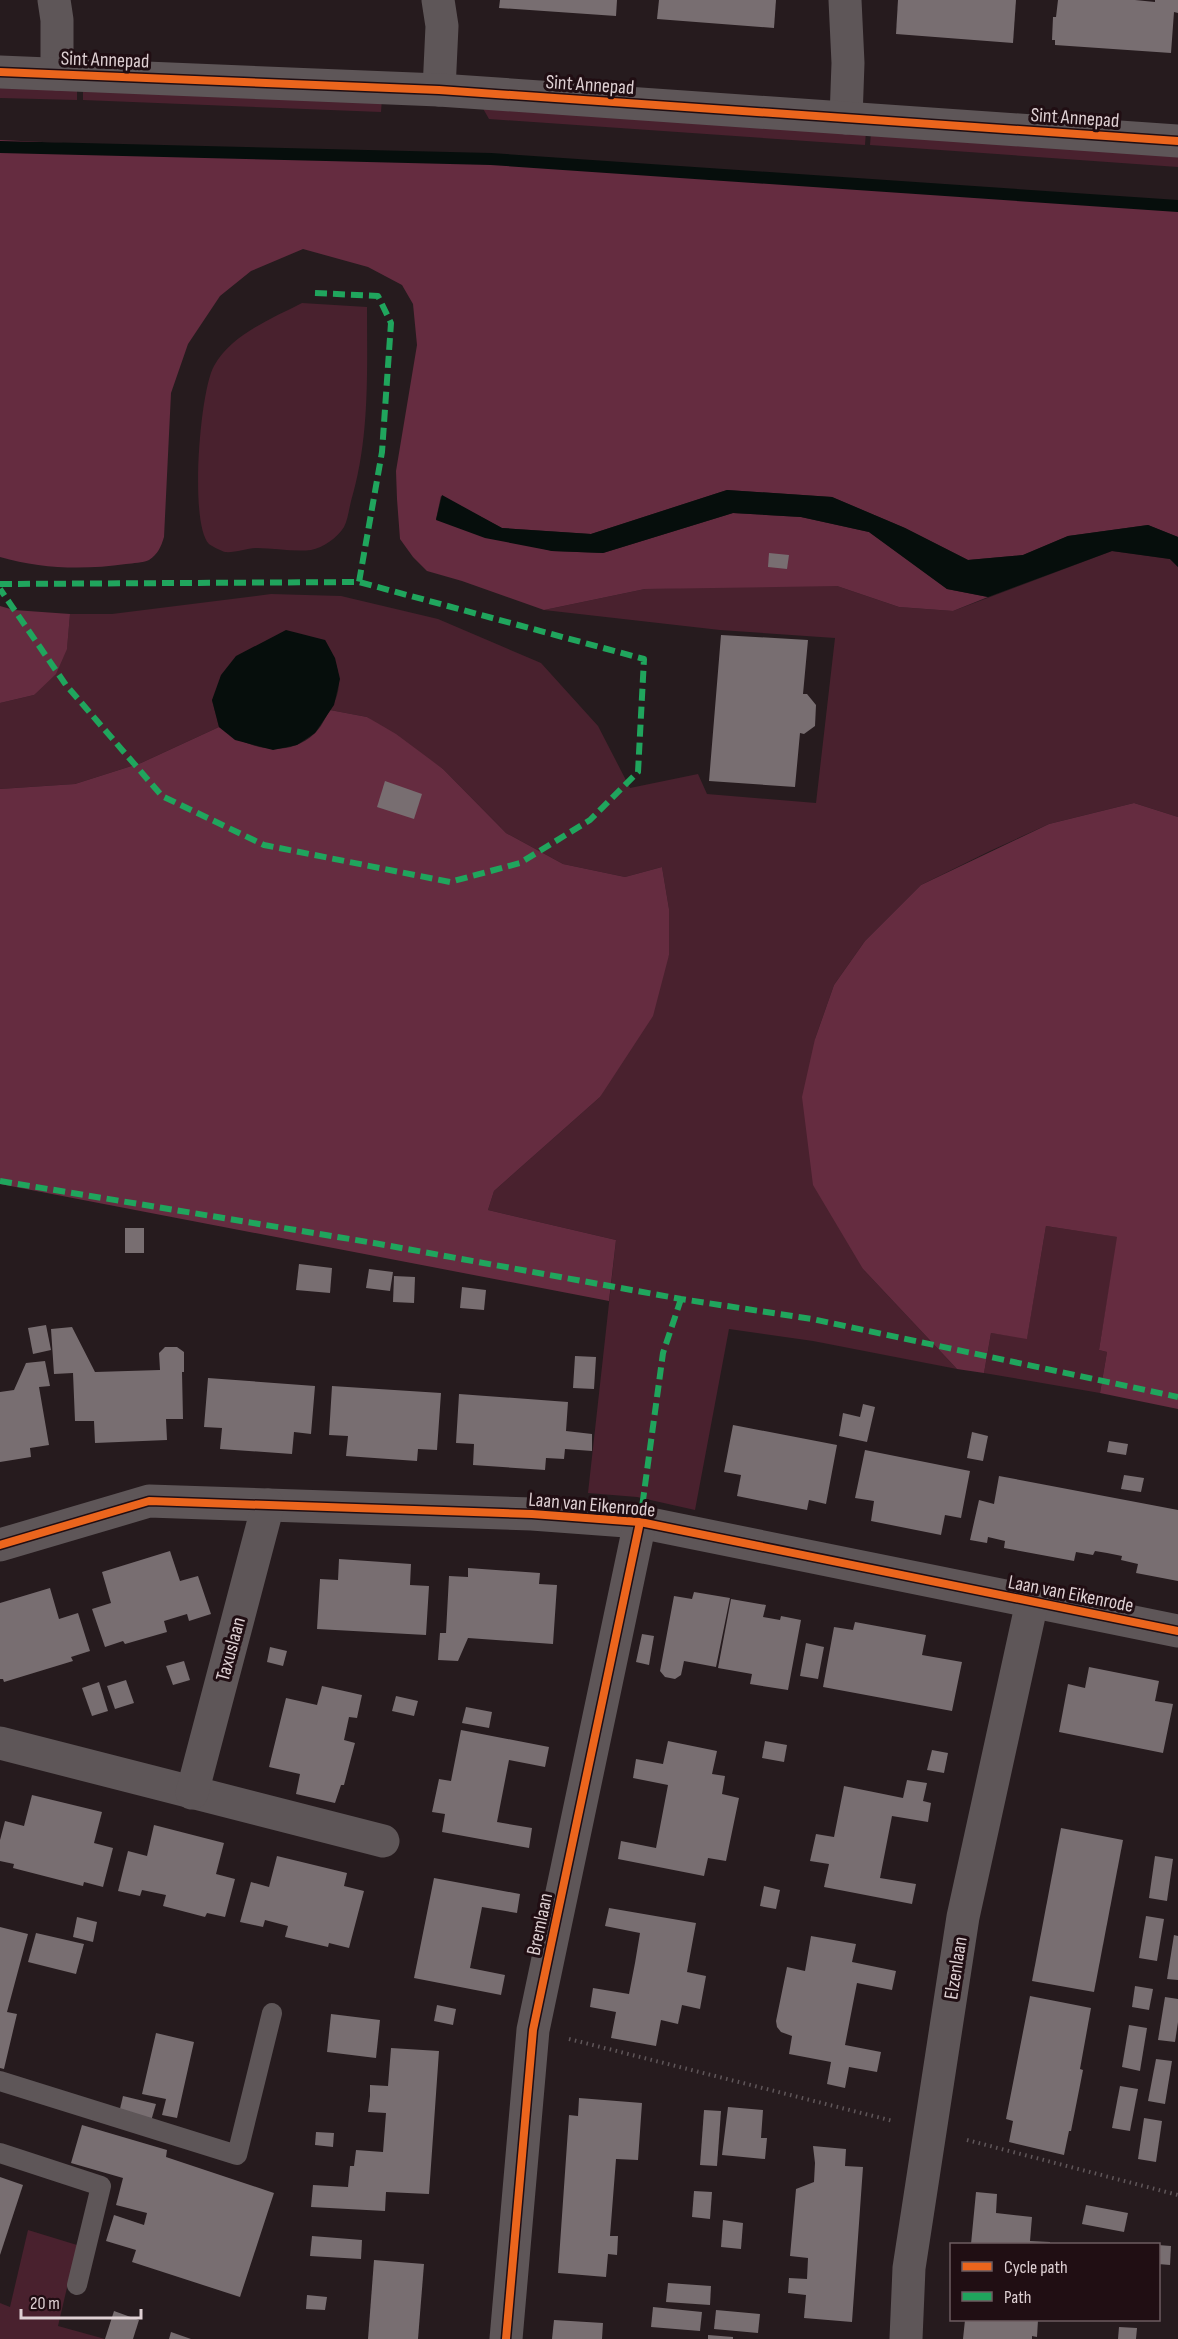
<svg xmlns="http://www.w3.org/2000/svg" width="1178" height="2339" font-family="'Sofia Sans Condensed',sans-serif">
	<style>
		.green { fill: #49212e }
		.forest { fill: #652c40 }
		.water { fill: #060e0c }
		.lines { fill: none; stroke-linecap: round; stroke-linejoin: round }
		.stream { stroke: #060e0c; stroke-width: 12 }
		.building { fill: #786e71 }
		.path { stroke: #60575a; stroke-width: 4; stroke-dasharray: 1.5 4.5; stroke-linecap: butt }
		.lane { stroke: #5e5658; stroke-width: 20 }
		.street { stroke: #5e5658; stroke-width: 33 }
		.quiet { stroke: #20a55d; stroke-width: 6; stroke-dasharray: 12 6; stroke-linecap: butt }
		.cycleway-casing { stroke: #200e13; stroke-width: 11 }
		.cycleway { stroke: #eb651d; stroke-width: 8 }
		.labels { text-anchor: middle; stroke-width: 6; stroke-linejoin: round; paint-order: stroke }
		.street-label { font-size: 20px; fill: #ded0d3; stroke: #200e13 }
	</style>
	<rect width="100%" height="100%" fill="#261b1e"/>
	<g class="green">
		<polygon points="0,85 77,87 77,100 0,98"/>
		<polygon points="83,87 382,98 381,112 83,100"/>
		<polygon points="481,105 866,131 865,145 489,119"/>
		<polygon points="871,132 1178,154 1178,167 870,145"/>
		<path d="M302,303L367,307C367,371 370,438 351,501C349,509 348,519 344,527C338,537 323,548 311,550C294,552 274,548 257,548C247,548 235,553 225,552C221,551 212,546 209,544C189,524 200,390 214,366C232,334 271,319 302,303Z"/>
		<path d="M1112,551L1170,559L1178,567V817L1134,803L1049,824L990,851L921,885L865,941L834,985L815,1039L863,1269L957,1369L813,1341L729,1329L695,1510L637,1497L588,1493L616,1240L488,1210L494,1191L600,1097L669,955V909L662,867L625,877L563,864L506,833L443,769L367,717L330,710C346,687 338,662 325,640L212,700L219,727L141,763L75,784L0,789V703L34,695L67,648L70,614H112L271,594L341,596L438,619L541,663L598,726L630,788L698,774L707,794L816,803L835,638L720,630L544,610L645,589L784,585L837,586L899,607L953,611Z"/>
		<polygon points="1046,1226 1118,1237 1099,1350 1107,1352 1100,1393 984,1373 991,1333 1027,1338"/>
		<polygon points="28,2230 77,2245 58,2326 105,2339 0,2339 0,2303 10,2307"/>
	</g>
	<g class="forest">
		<path d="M0,140L776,176L1178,206V537L1148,525L1068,536L1023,555L968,560L905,528L832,497L727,490L591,534L502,528L441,496L436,519L552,551L603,553L733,513L801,517L869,532L947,589L988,597L953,611L899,607L837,586L645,589L544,610L462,581L427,571L413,557L400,539L397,499L396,471L417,345L413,304L402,285L368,267L303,249L251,271L220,296L188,344L171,393L164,537C161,547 158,554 149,560C143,563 133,563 126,564C84,570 41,569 0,557Z"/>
		<polygon points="0,606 14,610 70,614 67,649 56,674 34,695 0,703"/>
		<path d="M330,710L367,717L396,734L443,769L506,833L563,864L625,877L662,867L669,909V955L653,1016L600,1097L494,1191L488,1210L616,1240L609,1301L0,1184V789L75,784L141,763L219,727C245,748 286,760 314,734C321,728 325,718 330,710Z"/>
		<polygon points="1134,803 1178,817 1178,1409 1100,1393 1107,1352 1099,1350 1117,1237 1046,1226 1027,1339 991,1333 984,1373 957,1369 863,1269 813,1185 802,1097 815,1039 834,985 865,941 921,885 1049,824"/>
	</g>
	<g class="water">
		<polygon points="727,490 832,497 905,528 968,560 1023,555 1068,536 1148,525 1178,537 1178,567 1170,559 1112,551 988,597 947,589 869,532 801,517 733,513 603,553 552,551 485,538 436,520 442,495 502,528 591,534"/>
		<polygon points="286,630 325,640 335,658 340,679 334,705 315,733 297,745 273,750 235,740 219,727 212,700 221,675 236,656"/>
	</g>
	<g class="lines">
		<polyline class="stream" points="0,147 491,159 1178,206"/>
	</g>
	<g class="building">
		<polygon points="500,0 617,0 616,16 499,8"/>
		<polygon points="659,0 776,0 774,28 657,19"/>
		<polygon points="898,0 1016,0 1013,43 896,34"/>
		<polygon points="1058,0 1135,0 1155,2 1155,0 1178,0 1178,13 1174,12 1171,53 1055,45 1055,40 1052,40 1053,17 1056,17"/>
		<polygon points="769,553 789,555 787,569 768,567"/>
		<polygon points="721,635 808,640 803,694 807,694 816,705 815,726 804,734 800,733 795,787 709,781"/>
		<polygon points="385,781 422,794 414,819 377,807"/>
		<rect x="125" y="1228" width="19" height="25"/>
		<polygon points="299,1264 332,1268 330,1293 296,1290"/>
		<polygon points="369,1269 393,1272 390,1291 366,1288"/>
		<polygon points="394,1276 415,1277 414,1303 393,1302"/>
		<polygon points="462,1287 486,1290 484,1310 460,1308"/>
		<polygon points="46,1325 51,1350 33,1354 28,1328"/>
		<polygon points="72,1327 95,1372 160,1370 159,1353 165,1347 177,1347 184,1352 184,1372 182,1372 183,1419 166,1419 167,1440 95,1443 94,1421 75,1421 73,1373 54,1374 51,1329"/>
		<polygon points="575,1356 596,1357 594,1389 573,1388"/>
		<polygon points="45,1361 50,1386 39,1387 49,1445 30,1448 31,1457 0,1462 0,1392 14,1390 26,1363"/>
		<polygon points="208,1378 315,1386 311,1434 294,1432 292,1454 220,1449 222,1428 204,1427"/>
		<polygon points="332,1386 441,1393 437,1450 418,1449 417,1461 346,1456 348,1436 329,1435"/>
		<polygon points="459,1394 568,1402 566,1431 592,1434 592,1451 565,1449 564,1459 546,1458 545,1470 473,1465 474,1444 456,1443"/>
		<polygon points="863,1404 875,1407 867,1442 839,1436 843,1413 860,1417"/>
		<polygon points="733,1425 837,1445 826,1504 809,1500 807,1510 737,1496 741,1475 724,1472"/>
		<polygon points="972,1432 988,1436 983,1461 967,1458"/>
		<polygon points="1109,1441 1128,1444 1126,1455 1107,1452"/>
		<polygon points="865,1450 970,1471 961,1518 945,1515 941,1535 871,1521 874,1501 855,1498"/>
		<polygon points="1124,1475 1144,1478 1141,1492 1121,1489"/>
		<polygon points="999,1476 1178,1510 1178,1581 1136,1573 1138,1564 1121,1560 1122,1556 1107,1553 1095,1551 1093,1555 1076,1552 1074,1561 1004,1548 1005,1541 988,1537 987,1543 970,1540 979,1500 994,1504"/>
		<polygon points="170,1551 180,1581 198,1576 211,1614 189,1621 187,1614 164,1621 167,1632 125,1644 123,1641 105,1647 92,1609 111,1603 102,1572"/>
		<polygon points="339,1559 411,1564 410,1585 429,1586 426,1635 317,1629 320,1579 338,1580"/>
		<polygon points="468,1568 540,1573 539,1584 557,1585 553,1644 468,1638 458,1661 438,1660 440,1633 446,1633 449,1576 468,1577"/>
		<polygon points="50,1588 59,1619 78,1613 90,1651 71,1657 73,1661 4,1682 3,1679 0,1679 0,1603"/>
		<polygon points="694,1592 730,1598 716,1667 684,1661 681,1675 675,1679 665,1677 660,1671 674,1596 692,1599"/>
		<polygon points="731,1599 766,1605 763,1617 780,1620 781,1616 801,1620 788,1690 750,1684 752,1674 718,1668"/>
		<polygon points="855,1622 926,1635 922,1655 962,1662 952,1711 823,1687 834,1627 853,1630"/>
		<polygon points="642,1634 654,1636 649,1665 636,1662"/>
		<polygon points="806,1643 824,1647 818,1679 800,1676"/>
		<polygon points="270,1647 287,1651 283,1666 267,1662"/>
		<polygon points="184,1661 190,1680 173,1685 166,1666"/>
		<polygon points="1089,1667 1159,1681 1155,1701 1173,1704 1163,1753 1059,1732 1068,1684 1085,1688"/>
		<polygon points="126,1680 134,1703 115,1709 107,1686"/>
		<polygon points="99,1682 108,1711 92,1716 82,1688"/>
		<polygon points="322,1686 362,1695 357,1718 349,1717 344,1740 355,1743 344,1785 341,1785 335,1803 296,1794 300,1774 269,1767 286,1698 317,1705"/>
		<polygon points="396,1696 418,1701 414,1716 392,1711"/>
		<polygon points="466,1707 492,1712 489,1728 462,1723"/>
		<polygon points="461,1730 549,1747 545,1767 509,1760 497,1822 532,1828 529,1848 442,1832 445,1814 432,1812 439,1779 451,1781"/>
		<polygon points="668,1741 717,1751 712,1774 725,1776 722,1794 739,1798 726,1861 708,1858 704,1876 618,1859 621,1841 656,1848 668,1785 633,1778 636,1759 663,1764"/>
		<polygon points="765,1741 787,1745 784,1762 762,1758"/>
		<polygon points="932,1750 948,1753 944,1773 927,1770"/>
		<polygon points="907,1780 927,1783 923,1801 931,1803 928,1822 892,1816 880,1878 916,1884 912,1904 824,1887 829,1864 810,1861 816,1834 834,1837 844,1786 903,1798"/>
		<polygon points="32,1795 102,1812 94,1843 113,1848 103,1887 84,1882 83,1886 13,1868 14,1864 0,1861 0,1840 5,1821 24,1826"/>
		<polygon points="154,1825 224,1843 216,1874 235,1879 225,1917 207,1913 205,1917 163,1906 166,1895 142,1890 140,1896 118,1891 128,1851 147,1856"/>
		<polygon points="1061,1828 1123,1840 1094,1992 1032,1981"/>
		<polygon points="277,1856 347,1873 344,1886 364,1891 349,1948 329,1943 328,1947 285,1937 288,1926 265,1920 263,1927 240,1922 251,1882 269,1887"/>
		<polygon points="1155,1856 1173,1859 1167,1901 1149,1898"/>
		<polygon points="434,1878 520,1894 517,1913 482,1907 470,1968 505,1975 501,1995 414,1978"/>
		<polygon points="764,1886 780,1890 776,1909 760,1906"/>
		<polygon points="609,1908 696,1923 687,1972 706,1976 700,2009 682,2005 678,2024 661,2020 656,2046 611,2038 616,2012 590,2007 593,1988 629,1994 635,1963 640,1933 605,1926"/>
		<polygon points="1146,1916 1164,1919 1157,1961 1139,1958"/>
		<polygon points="77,1917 97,1922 93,1942 73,1937"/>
		<polygon points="0,1927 28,1934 7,2012 17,2014 4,2069 0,2068"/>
		<polygon points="36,1933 84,1944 76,1974 28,1962"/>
		<polygon points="1174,1935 1178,1936 1178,1980 1167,1979"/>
		<polygon points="811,1936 856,1944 852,1962 896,1971 892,1990 857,1983 845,2045 881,2052 877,2072 849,2067 845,2088 827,2084 831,2062 789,2054 792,2036 781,2032 777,2027 776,2021 787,1967 805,1971"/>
		<polygon points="1135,1986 1153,1989 1149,2010 1132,2007"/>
		<polygon points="1030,1996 1091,2008 1080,2069 1083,2070 1071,2131 1069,2131 1064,2155 1009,2142 1013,2121 1006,2119"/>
		<polygon points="1165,1997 1178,1999 1178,2022 1175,2042 1158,2040"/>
		<polygon points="437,2005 456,2009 453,2025 434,2021"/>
		<polygon points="331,2014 380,2020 376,2058 327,2052"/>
		<polygon points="1129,2025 1147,2028 1140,2071 1122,2067"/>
		<polygon points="156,2033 194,2042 177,2118 162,2115 166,2099 142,2094"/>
		<polygon points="391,2048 439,2051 429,2194 386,2192 385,2211 311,2207 313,2185 348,2187 350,2166 354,2166 356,2150 383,2152 386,2113 368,2112 370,2096 370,2085 388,2086"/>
		<polygon points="1156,2059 1172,2061 1165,2104 1148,2101"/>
		<polygon points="1120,2086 1138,2089 1130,2131 1112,2128"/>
		<polygon points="123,2096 156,2104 151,2121 119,2113"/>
		<polygon points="579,2098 642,2103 638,2160 616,2159 610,2236 618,2236 617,2255 608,2254 606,2277 558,2273 569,2115 578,2116"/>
		<polygon points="728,2107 763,2110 761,2138 767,2138 765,2159 722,2155"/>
		<polygon points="704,2110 721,2111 717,2166 700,2165"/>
		<polygon points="1144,2118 1162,2121 1156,2162 1138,2159"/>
		<polygon points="82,2125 167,2150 166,2157 274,2193 240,2297 132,2262 136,2250 106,2241 114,2215 144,2225 147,2213 116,2205 123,2178 71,2163"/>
		<polygon points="316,2132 334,2133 333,2147 315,2145"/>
		<polygon points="813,2146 846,2149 845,2166 863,2167 852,2322 804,2318 806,2295 788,2293 789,2278 807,2279 808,2258 790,2256 796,2189 814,2182 815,2163"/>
		<polygon points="0,2177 23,2185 0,2255"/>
		<polygon points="694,2191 712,2192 710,2219 692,2217"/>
		<polygon points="976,2192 997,2194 996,2213 1032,2217 1030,2241 1050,2242 1050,2244 971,2244"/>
		<polygon points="1086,2205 1128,2213 1124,2232 1082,2224"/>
		<polygon points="723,2220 743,2223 741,2249 721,2247"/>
		<polygon points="312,2236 362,2240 361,2259 310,2256"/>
		<polygon points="1158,2245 1171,2246 1170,2265 1158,2264"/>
		<polygon points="374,2260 424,2264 418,2339 368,2339"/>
		<polygon points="668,2283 711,2286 710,2305 666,2302"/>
		<polygon points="307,2295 327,2297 325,2310 306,2309"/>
		<polygon points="653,2307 702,2312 700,2331 651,2327"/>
		<polygon points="716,2310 760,2314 758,2333 714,2329"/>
		<polygon points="114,2311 139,2320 133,2339 105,2339"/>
		<polygon points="554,2320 603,2323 602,2339 552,2339"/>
		<polygon points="965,2320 1038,2320 1037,2337 1032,2336 1032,2339 963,2339"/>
		<polygon points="1119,2327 1137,2328 1136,2339 1118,2339"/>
		<polygon points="171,2332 191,2339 169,2339"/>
		<polygon points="708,2335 733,2337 733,2339 708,2339"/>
	</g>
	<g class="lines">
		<g class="path">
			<polyline points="569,2039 893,2121"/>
			<polyline points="967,2140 1178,2195"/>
		</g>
		<g class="lane">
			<polyline points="0,2081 237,2155 272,2013"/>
			<polyline points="0,2153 101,2186 77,2285"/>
		</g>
		<g class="street">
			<polyline points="54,0 57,20 57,74"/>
			<polyline points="438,0 442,26 439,90"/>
			<polyline points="845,0 848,63 846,118"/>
			<polyline points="0,72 439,90 1178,141"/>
			<polyline points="0,1545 149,1501 532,1514 640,1522 1178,1631"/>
			<polyline points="0,1743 383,1841"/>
			<polyline points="192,1793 268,1505"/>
			<polyline points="506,2339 533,2030 640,1522"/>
			<polyline points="906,2339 909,2268 963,1917 1032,1602"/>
		</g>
		<g class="quiet">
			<polyline points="315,293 378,296 391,323 382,452 359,582"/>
			<polyline points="0,584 359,582 644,659 638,772 590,820 520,863 450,882 264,845 162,796 66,685 0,589"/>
			<polyline points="0,1181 374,1243 681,1299 812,1319 1178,1397"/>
			<polyline points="640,1522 663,1353 681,1299"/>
		</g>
		<defs>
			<g id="cycleway">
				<polyline points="0,72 439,90 1178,141"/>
				<polyline points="0,1545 149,1501 532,1514 640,1522 1178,1631"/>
				<polyline points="506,2339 533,2030 640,1522"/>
			</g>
		</defs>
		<use href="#cycleway" class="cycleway-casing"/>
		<use href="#cycleway" class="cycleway"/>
	</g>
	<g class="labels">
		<g class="street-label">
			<text transform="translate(105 59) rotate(2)" y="7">Sint Annepad</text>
			<text transform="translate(590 84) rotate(4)" y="7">Sint Annepad</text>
			<text transform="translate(1075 117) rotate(4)" y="7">Sint Annepad</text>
			<text transform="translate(592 1504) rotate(5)" y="7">Laan van Eikenrode</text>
			<text transform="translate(1071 1593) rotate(11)" y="7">Laan van Eikenrode</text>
			<text transform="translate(230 1649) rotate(-75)" y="7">Taxuslaan</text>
			<text transform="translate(539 1924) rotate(-78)" y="7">Bremlaan</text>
			<text transform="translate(955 1968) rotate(-81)" y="7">Elzenlaan</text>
		</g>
	</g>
	<rect x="950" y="2243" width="210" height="78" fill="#200e13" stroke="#6c5c60" stroke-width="1.5"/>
	<rect x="962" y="2262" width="30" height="9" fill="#eb651d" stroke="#6c5c60" stroke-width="1.5"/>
	<text x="1004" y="2273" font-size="18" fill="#ded0d3">Cycle path</text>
	<rect x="962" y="2292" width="30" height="9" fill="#20a55d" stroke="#6c5c60" stroke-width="1.5"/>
	<text x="1004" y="2303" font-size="18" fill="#ded0d3">Path</text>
	<path d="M21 2309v9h120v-9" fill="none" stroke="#ded0d3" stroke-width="3"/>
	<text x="30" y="2309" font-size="18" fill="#ded0d3" stroke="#200e13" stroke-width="4.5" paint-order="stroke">20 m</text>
</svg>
